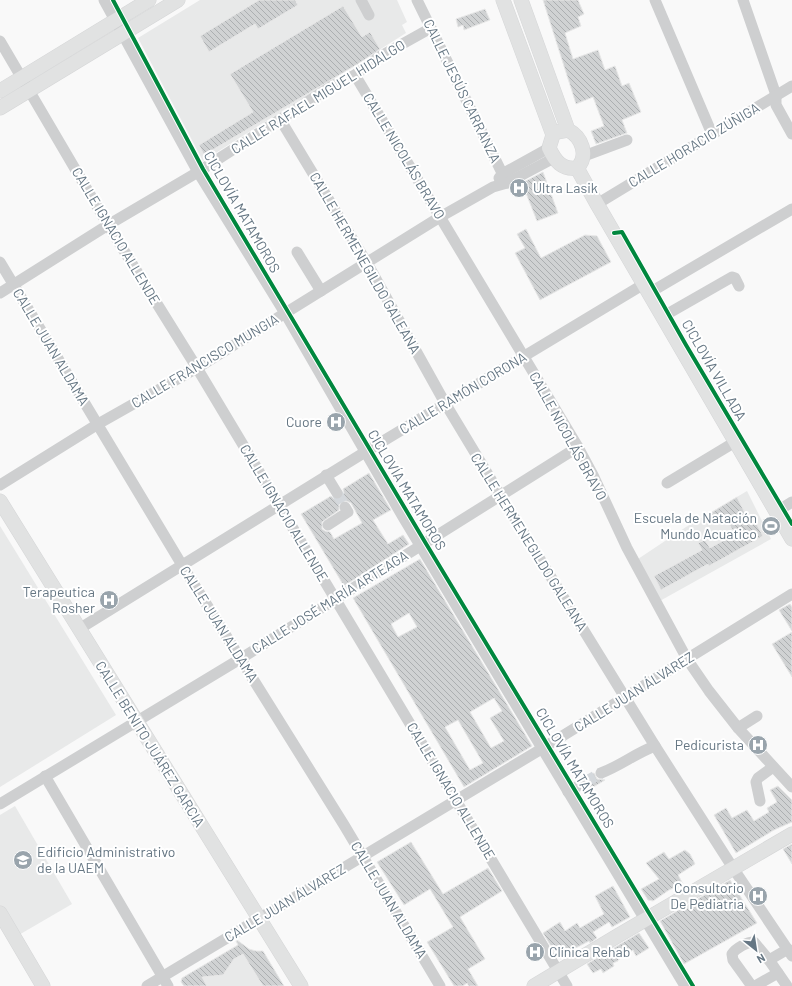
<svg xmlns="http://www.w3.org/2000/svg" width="792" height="986" font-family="Barlow,sans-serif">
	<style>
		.built { fill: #e8e9e9 }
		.building { fill: url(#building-back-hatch); stroke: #e8e8e8; fill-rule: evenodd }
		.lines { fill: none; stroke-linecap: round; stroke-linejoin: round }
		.minor-tunnel { stroke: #d4d8dc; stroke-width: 11; stroke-dasharray: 11 5.5; stroke-linecap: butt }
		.major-casing { stroke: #d5d6d7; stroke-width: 15 }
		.minor { stroke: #cecfd0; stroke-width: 11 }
		.major { stroke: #e1e2e2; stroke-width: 14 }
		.cycleway-casing { stroke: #fff; stroke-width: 6 }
		.cycleway { stroke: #00873e; stroke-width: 4 }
		.labels { text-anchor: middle; stroke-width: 4; stroke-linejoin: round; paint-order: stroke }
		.street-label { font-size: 14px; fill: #657683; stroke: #fff }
		.poi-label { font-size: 14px; fill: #657683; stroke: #fff; text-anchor: end }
	</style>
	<defs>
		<pattern id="building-back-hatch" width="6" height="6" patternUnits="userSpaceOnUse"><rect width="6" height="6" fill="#d0d2d3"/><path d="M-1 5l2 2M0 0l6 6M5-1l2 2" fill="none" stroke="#acafb1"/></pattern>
	</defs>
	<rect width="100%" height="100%" fill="#f9f9f9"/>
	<g class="built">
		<polygon points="200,0 397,0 407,22 402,25 406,33 203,161 138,38"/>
		<polygon points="747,491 771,539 658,602 635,561 686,527"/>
		<polygon points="0,526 116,715 0,787"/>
		<polygon points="15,806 72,904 17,936 0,906 0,815"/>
		<polygon points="241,943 249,949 256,951 263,951 284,986 184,986 181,982 182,978"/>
	</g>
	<g class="building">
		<polygon points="259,0 295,0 298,5 258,29 255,24 209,52 200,36"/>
		<polygon points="543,0 578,0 584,14 578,17 581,26 565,33 573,59 598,50 605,70 615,66 622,86 629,83 641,112 622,120 627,133 596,144 591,131 604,126 593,97 576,104"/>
		<polygon points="343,6 362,37 370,32 380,49 361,62 204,155 199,145 253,112 230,74"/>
		<polygon points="485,9 490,20 464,30 463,25 458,27 456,19"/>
		<polygon points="543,172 558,213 537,221 522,183"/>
		<polygon points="526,229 541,258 585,235 597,236 611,262 540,300 515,253 525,248 517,234"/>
		<path d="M369,473L391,510L373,520L388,544L403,535L409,544L344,586L301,514L331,496L334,499H340L344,493L343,489ZM344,500L351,503L362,523L334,539L330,532L325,531L322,529V522L339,510V503Z"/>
		<polygon points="737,497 751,525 756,523 763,536 709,566 708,564 661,590 654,576 702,550 698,543 705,540 710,548 735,534 723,514 707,523 704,517"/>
		<path d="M420,559L532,746L464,787L353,598ZM409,613L417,627L398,637L391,624ZM494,698L502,711L490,718L504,741L491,748L470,712ZM458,720L483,763L470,770L445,727Z"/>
		<polygon points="790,604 792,607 792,631 779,610"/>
		<polygon points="792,632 792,677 772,644"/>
		<polygon points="594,773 597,779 605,780 590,789 589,788 592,782 588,776"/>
		<polygon points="778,786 792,800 792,822 774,830 736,853 714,815 726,808 732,818 747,810 754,821 769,812 767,808 777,802 770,790"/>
		<polygon points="411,842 443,894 488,868 502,891 460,917 485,959 468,969 478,986 469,986 467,983 463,986 454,986 427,942 453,927 430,889 404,905 377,862"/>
		<polygon points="792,844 792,864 783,849"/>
		<polygon points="685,850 690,854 695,864 678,875 683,884 669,890 653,901 648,900 641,889 659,879 646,863 664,852 669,859"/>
		<polygon points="730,880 757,923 684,964 660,921"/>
		<polygon points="613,886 630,917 612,927 609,922 593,932 597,938 590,943 589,941 566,953 567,955 561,959 558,958 543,933 560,922 565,931 577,923 580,928 604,914 595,896"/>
		<polygon points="639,933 649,948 636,956 633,950 618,960 618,961 613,963 614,966 603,973 601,969 593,973 587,964"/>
		<polygon points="237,940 249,949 256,951 263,951 284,986 263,986 243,954 234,959 223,975 202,977 207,986 184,986 181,982 182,978 238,945 236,941"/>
	</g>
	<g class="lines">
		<g class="minor-tunnel">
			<polyline points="337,493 345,507"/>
			<polyline points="585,782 601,773"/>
		</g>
		<defs>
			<g id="major">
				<polyline points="503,0 553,135"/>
				<path d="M521,0L568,130C582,137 589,156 577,168C562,170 555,161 549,148L553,135L557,132L568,130"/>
				<polyline points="0,91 149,0"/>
				<polyline points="0,108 178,0"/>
				<polyline points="577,168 597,204 792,539"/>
				<polyline points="0,501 301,986"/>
				<polyline points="0,913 43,986"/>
				<polyline points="534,986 619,935 792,834"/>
			</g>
		</defs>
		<use href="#major" class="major-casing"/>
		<g class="minor">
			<polyline points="104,0 198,172 285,313 403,517 685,986"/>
			<polyline points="361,0 369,15"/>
			<polyline points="417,0 507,183"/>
			<polyline points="655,0 712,134"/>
			<polyline points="743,0 776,95 776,105 792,134"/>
			<polyline points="0,41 108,225 197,368 567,986"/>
			<polyline points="355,75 578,447 593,475 627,548 687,659 709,691 738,728 792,787"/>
			<polyline points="280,119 367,263 445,403 501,496 655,746 733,868 792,956"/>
			<polyline points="584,156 627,140"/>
			<polyline points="499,178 502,174 549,148"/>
			<polyline points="597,204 792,86"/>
			<polyline points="297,252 321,291"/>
			<polyline points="0,262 182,565 344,825 440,986"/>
			<polyline points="0,293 108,225 198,172 332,86 355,75 379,57 431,28"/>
			<polyline points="649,293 792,209"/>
			<polyline points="662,317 732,277 735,278 739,286"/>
			<polyline points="326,475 337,493"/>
			<polyline points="667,483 735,442"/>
			<polyline points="0,485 98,424 197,368 440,217 493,187 507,183 554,158"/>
			<polyline points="776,512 792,502"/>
			<polyline points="328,525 348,512 345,507"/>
			<polyline points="79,629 370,449 644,284"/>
			<polyline points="738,728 757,716"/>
			<path d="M601,773C620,766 636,753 655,746"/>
			<polyline points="45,776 168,986"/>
			<polyline points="568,792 585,782"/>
			<polyline points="760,801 756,782 758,778 773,767"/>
			<polyline points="0,804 240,659 578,447"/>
			<polyline points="147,986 543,748 792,594"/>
			<path d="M753,986L751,985L733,960L732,954C736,948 747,942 754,942L769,960"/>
			<polyline points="755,986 778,973"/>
			<polyline points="787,986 769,960 788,949"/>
		</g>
		<use href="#major" class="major"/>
		<defs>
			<g id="cycleway">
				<polyline points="113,0 203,169 425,542 693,986"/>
				<polyline points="614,233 622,232 686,345 792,524"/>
			</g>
		</defs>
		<use href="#cycleway" class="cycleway-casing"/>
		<use href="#cycleway" class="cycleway"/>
	</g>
	<defs>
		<symbol id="hospital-disc" viewBox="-11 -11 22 22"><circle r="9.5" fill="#99a4ac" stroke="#fff"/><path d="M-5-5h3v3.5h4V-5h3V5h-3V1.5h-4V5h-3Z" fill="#fff"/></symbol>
		<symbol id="stadium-disc" viewBox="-11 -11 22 22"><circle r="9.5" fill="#99a4ac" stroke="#fff"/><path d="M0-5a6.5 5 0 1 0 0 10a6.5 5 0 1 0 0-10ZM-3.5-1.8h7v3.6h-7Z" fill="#fff"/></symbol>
		<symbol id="university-disc" viewBox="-11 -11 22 22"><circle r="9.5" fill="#99a4ac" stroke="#fff"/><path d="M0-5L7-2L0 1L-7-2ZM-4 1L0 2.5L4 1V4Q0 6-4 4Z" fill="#fff"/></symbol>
	</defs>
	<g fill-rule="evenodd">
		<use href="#hospital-disc" x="508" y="177" width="22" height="22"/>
		<use href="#hospital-disc" x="325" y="411" width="22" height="22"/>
		<use href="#stadium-disc" x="760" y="515" width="22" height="22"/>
		<use href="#hospital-disc" x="98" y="589" width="22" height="22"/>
		<use href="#hospital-disc" x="747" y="734" width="22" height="22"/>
		<use href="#university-disc" x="12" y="849" width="22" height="22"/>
		<use href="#hospital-disc" x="747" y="885" width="22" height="22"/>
		<use href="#hospital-disc" x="524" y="941" width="22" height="22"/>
	</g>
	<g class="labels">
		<g class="street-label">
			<text transform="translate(462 91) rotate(64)" y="5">CALLE JESÚS CARRANZA</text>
			<text transform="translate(318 97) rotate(-32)" y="5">CALLE RAFAEL MIGUEL HIDALGO</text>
			<text transform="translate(694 145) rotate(-31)" y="5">CALLE HORACIO ZÚÑIGA</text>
			<text transform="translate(404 156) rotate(59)" y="5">CALLE NICOLÁS BRAVO</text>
			<text transform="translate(242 212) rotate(60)" y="5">CICLOVÍA MATAMOROS</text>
			<text transform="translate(116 236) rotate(59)" y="5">CALLE IGNACIO ALLENDE</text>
			<text transform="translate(365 263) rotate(60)" y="5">CALLE HERMENEGILDO GALEANA</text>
			<text transform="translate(51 347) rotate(59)" y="5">CALLE JUAN ALDAMA</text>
			<text transform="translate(205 361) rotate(-31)" y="5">CALLE FRANCISCO MUNGIA</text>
			<text transform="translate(714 370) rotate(60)" y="5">CICLOVÍA VILLADA</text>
			<text transform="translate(463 393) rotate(-31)" y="5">CALLE RAMÓN CORONA</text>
			<text transform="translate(568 436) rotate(61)" y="5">CALLE NICOLÁS BRAVO</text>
			<text transform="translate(407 490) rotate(59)" y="5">CICLOVÍA MATAMOROS</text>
			<text transform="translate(284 513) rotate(59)" y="5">CALLE IGNACIO ALLENDE</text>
			<text transform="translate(529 542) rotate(58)" y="5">CALLE HERMENEGILDO GALEANA</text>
			<text transform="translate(330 602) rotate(-32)" y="5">CALLE JOSÉ MARÍA ARTEAGA</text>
			<text transform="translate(219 624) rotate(58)" y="5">CALLE JUAN ALDAMA</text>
			<text transform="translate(634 692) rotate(-32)" y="5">CALLE JUAN ÁLVAREZ</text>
			<text transform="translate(150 744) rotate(58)" y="5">CALLE BENITO JUÁREZ GARCIA</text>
			<text transform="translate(575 768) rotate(59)" y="5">CICLOVÍA MATAMOROS</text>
			<text transform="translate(451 791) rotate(59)" y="5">CALLE IGNACIO ALLENDE</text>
			<text transform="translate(389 900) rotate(59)" y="5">CALLE JUAN ALDAMA</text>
			<text transform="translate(285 903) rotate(-31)" y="5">CALLE JUAN ÁLVAREZ</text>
		</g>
		<g class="poi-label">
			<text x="533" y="193" text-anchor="start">Ultra Lasik</text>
			<text x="322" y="427">Cuore</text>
			<text x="757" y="523">Escuela de Natación<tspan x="757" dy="16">Mundo Acuatico</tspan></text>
			<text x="95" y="597">Terapeutica<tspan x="95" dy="16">Rosher</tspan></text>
			<text x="744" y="750">Pedicurista</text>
			<text x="37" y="857" text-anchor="start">Edificio Administrativo<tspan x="37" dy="16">de la UAEM</tspan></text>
			<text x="744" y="893">Consultorio<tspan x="744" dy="16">De Pediatria</tspan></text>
			<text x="549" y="957" text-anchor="start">Clínica Rehab</text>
		</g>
	</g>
	<g transform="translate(756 950) rotate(150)" stroke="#ffffff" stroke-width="3" paint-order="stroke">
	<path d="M0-3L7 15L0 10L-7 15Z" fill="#657683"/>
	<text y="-6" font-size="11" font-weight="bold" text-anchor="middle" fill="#657683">N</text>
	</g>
</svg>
